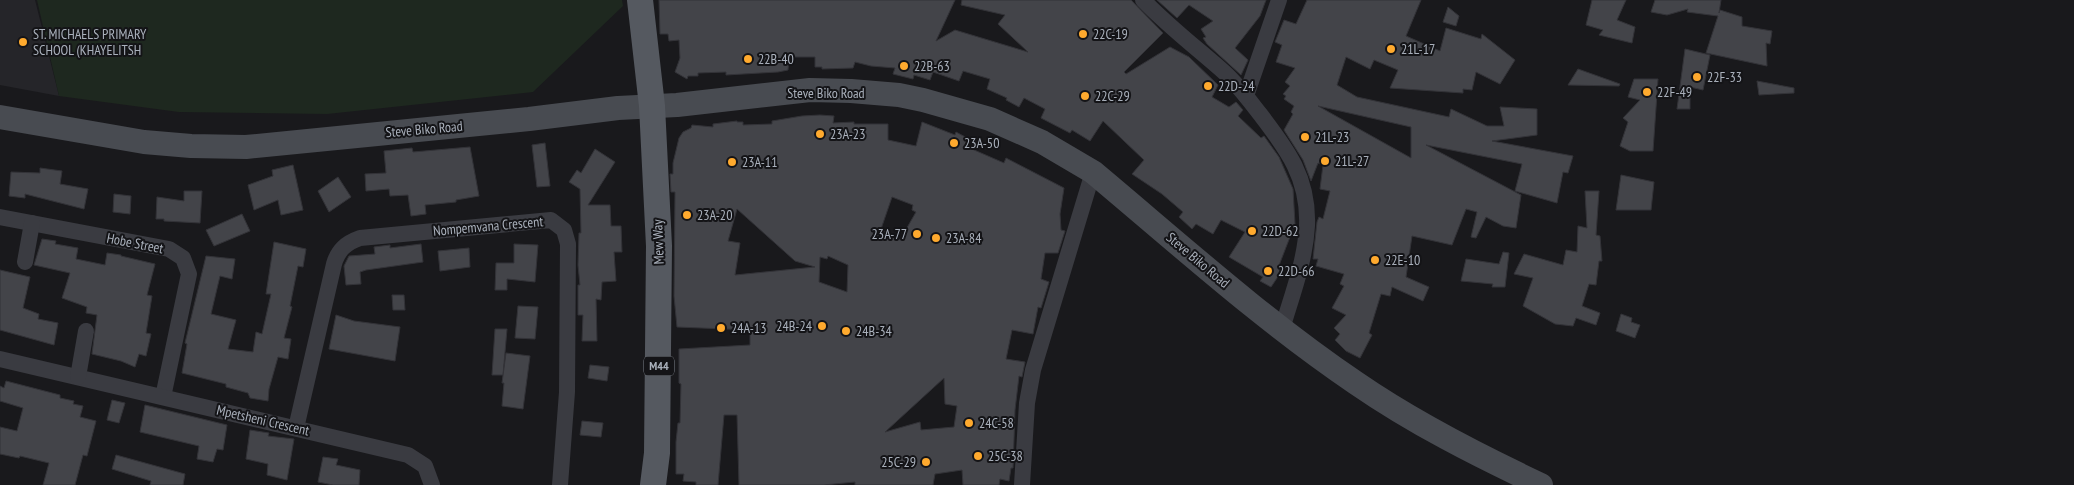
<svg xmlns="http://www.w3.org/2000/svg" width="2074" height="485" font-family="'PT Sans Narrow',sans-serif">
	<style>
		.built { fill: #252529 }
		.green { fill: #1e281f }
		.building { fill: #434449; stroke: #333338; fill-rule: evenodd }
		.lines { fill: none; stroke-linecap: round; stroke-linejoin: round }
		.street { stroke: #3a3b41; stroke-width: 16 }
		.secondary { stroke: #484b51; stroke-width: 24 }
		.primary { stroke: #555960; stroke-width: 26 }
		.poi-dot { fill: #ffaa2e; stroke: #141417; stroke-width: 2 }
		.labels { text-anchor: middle; stroke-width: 4; stroke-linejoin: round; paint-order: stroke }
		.shield { fill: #141417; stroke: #7d828a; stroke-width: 1 }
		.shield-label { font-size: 12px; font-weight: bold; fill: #aab1bc }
		.poi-label { font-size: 14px; fill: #aab1bc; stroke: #141417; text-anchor: start }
		.street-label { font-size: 14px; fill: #aab1bc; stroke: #141417 }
	</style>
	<rect width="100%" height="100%" fill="#19191c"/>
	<polygon class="built" points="0,0 35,0 59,96 0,85"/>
	<polygon class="green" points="37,0 622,0 623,6 533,92 327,114 179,112 59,96"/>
	<g class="building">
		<polygon points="659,0 955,0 936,41 955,30 1028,52 998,24 1005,15 961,5 962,0 1131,0 1163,33 1124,72 1126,74 1170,47 1189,57 1218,85 1212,97 1229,107 1236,102 1243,110 1238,116 1261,138 1264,136 1279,157 1293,189 1295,224 1278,268 1281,272 1271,287 1260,281 1263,277 1229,257 1245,232 1221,220 1213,234 1196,224 1192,229 1179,217 1183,212 1162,194 1132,174 1144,160 1103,121 1090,141 1072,130 1070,133 1041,118 1045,109 1024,98 1019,107 1006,100 1007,98 987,89 990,79 963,71 959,81 933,72 930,80 914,75 913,79 893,74 895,68 871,66 855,62 853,68 822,69 822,67 815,67 815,57 789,57 788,70 778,72 726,75 726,72 698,73 698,76 688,76 687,79 675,72 680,58 679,40 669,41 668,34 660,34"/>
		<polygon points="1157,0 1266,0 1260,16 1235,48 1248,60 1241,75 1207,44 1203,38 1206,37 1201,29 1213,21 1189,5 1177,18"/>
		<path d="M1307,0H1421L1406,36L1440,51L1446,28L1481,39L1482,34L1515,60L1500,84L1476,72L1472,90L1463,89V93L1390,88L1398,70L1374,60L1370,69L1346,57L1337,85L1357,97L1449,117L1451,109L1487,126H1504L1500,107L1537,109V135L1492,141L1573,156L1568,173L1563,172L1557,203L1515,191L1522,164L1426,145L1521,195L1516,228L1503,226L1486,217L1476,238L1471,237L1477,212L1466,209L1452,245L1412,236L1406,277L1429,287L1423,301L1392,287L1390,296L1381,294L1369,333L1372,335L1360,358L1346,351L1335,340L1340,334L1334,328L1346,315L1332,308L1344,286L1340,284L1344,274L1316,266L1318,259H1313L1317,222L1319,217L1323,219L1330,191L1320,189L1323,165L1318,163L1311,181L1303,160L1284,130L1293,114L1291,112L1294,106L1284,99L1286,96L1283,94L1290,86L1285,82L1295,68L1276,62L1282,45L1275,42L1284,20L1296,24ZM1318,106L1411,127V158Z"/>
		<polygon points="1592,0 1626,0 1617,20 1635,27 1632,43 1599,35 1603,30 1586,25"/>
		<polygon points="1655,0 1721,0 1719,13 1720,10 1742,17 1742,26 1772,31 1770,44 1766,43 1767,66 1706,53 1718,16 1687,12 1688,9 1667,15 1651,12"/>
		<polygon points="1448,7 1459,16 1456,26 1443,22"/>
		<polygon points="1685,49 1710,55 1703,90 1690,87 1690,109 1677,109"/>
		<polygon points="1578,69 1620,84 1619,86 1568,85"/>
		<polygon points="1634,79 1658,79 1653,151 1630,151 1620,146 1628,122 1623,118 1640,100 1628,97"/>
		<polygon points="1757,81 1794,88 1794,93 1759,95"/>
		<path d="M820,115L834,116L833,123L854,122V124H888V140L916,146L922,122L955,135L956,132L969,139L965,146L1004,163L1006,158L1064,188L1060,214L1061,230L1065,231L1058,253H1045L1041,279L1049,282L1041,308L1038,307L1033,334L1012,330L1006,359L1025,362L1022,377L1019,376L1015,410L1013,468H1011L1009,481L1000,479L999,485H963L962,470L935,474L933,485H855V482L824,485H739L737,415H724L718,485H696V482L683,481L684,474H676V442L678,423H680L681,384L679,383V349L750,345V330L677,327L674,296L675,192H671L670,174H673V163L679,138L683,132L691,128L692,125L713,127V124L737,121V122H743V125L772,124V121L802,116ZM892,197L913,205L912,210L916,212L900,240L881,229ZM737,209L795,261L815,267L735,275L740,243L728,241ZM828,256L848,265L847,292L819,282L820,257L827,259ZM944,378L945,404L957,406L954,427L921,430L920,422L885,432Z"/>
		<polygon points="545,143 550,186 537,187 532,145"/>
		<polygon points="470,147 479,196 456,200 456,202 425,205 426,214 411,216 408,195 390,196 389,189 366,191 365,174 386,173 384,151 412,148 413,152"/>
		<polygon points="595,149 615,162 588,205 610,205 611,226 621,226 622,252 614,252 616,281 602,282 601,300 596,299 597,341 582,341 583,315 578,315 578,285 580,285 578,265 579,233 581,233 580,189 569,182 577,170 581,173"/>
		<polygon points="293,165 303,210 281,215 278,200 254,210 248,185 273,176 272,170"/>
		<polygon points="40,168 62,171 60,184 88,189 84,209 25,194 25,198 9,196 11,172 40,173"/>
		<polygon points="1621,175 1654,182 1651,210 1616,210"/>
		<polygon points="338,177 351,197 329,212 318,191"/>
		<polygon points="184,191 202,191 200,223 164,221 164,219 156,219 157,197 184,201"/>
		<polygon points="1585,191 1599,191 1596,235 1600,236 1602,261 1599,261 1596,285 1589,284 1582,306 1600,313 1596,325 1576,318 1573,326 1555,324 1523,306 1533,278 1514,274 1524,254 1563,265 1566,250 1577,252 1578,226 1587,228"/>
		<polygon points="114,194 131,196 130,214 113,212"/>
		<polygon points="242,214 250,231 214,246 206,230"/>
		<polygon points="42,239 56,241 55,244 78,248 76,259 105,265 107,253 121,255 121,256 155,264 147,295 152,296 146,333 151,334 146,356 139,354 135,367 121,361 92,354 97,315 86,313 87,307 62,298 70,273 34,265"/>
		<polygon points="274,242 306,249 303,267 298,266 290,306 292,307 284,338 291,339 288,359 278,357 269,389 268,401 250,398 248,393 226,387 226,384 182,373 187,344 185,343 206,256 235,259 232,279 220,276 211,314 236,320 228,349 253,352 256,332 262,334 271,294 266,294"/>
		<polygon points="421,244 423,262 366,270 360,272 361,284 346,285 344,266 349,256 375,254 374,247 390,245 390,248"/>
		<polygon points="514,244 538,245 535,282 507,279 507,290 495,290 496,263 514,263"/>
		<polygon points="469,248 470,267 440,271 438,251"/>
		<polygon points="1503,252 1509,253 1505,287 1492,287 1493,284 1461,281 1466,259 1499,264"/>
		<polygon points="0,270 30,277 23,308 39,314 38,319 58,323 54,345 0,330"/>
		<polygon points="392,295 404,295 405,310 393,310"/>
		<polygon points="518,306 538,307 535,339 515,338"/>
		<polygon points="1621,314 1632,318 1631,322 1640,325 1635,338 1616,331"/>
		<polygon points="336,315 354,321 400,327 395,361 329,349"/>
		<polygon points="495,329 507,329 503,375 492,375"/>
		<polygon points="506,353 530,356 523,409 502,406 504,383 502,383"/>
		<polygon points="590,365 609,367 607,381 588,378"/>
		<polygon points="6,381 60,395 60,398 74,401 73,404 83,406 80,417 96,421 87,456 83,455 75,485 43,485 49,463 20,456 19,458 0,454 0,427 17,431 23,408 0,401 0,386 4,388"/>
		<polygon points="112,400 125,403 119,423 107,420"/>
		<polygon points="145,405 227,425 223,450 217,449 213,462 197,459 199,446 140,432"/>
		<polygon points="582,421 603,423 601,437 580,435"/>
		<polygon points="250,430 269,433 268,436 294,439 287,480 267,475 268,464 246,459"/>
		<polygon points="116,455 185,474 183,485 150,485 151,481 112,469"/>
		<polygon points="323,457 338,459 336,465 360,470 359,485 333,485 318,482"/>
	</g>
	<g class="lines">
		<g class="street">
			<path d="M1143,0C1169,27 1198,49 1225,73C1238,85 1249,100 1260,114C1287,149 1309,178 1307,226C1305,262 1292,295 1282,329"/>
			<polyline points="1246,96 1279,0"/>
			<polyline points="0,217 169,249 183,258 189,274 163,397"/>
			<polyline points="25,262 32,223"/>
			<polyline points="0,359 408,455 425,466 432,485"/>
			<polyline points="78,377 86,331"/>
			<path d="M296,428L334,264C338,250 346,243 360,238L551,220L564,230L568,244L567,392L560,485"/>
			<polyline points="1022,485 1027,403 1033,370 1093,172"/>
		</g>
		<path class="secondary" d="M0,117L144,142L191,146L246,147L529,119L618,108L677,105L810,90L851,91L899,95L923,100L990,119L1042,142L1093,172C1179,244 1263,320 1356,383C1414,423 1477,455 1541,485"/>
		<polyline class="primary" points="640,0 652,106 659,246 657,453 653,485"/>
	</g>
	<g class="poi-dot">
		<circle cx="1083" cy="34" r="5"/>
		<circle cx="23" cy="42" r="5"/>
		<circle cx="1391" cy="49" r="5"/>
		<circle cx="748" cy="59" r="5"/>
		<circle cx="904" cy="66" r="5"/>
		<circle cx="1697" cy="77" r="5"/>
		<circle cx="1208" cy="86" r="5"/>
		<circle cx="1647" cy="92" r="5"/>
		<circle cx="1085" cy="96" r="5"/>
		<circle cx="820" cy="134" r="5"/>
		<circle cx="1305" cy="137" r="5"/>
		<circle cx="954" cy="143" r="5"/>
		<circle cx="1325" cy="161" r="5"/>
		<circle cx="732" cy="162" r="5"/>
		<circle cx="687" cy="215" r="5"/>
		<circle cx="1252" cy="231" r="5"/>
		<circle cx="917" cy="234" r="5"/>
		<circle cx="936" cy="238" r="5"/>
		<circle cx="1375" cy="260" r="5"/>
		<circle cx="1268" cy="271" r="5"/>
		<circle cx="822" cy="326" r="5"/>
		<circle cx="721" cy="328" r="5"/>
		<circle cx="846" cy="331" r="5"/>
		<circle cx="969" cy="423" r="5"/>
		<circle cx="978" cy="456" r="5"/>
		<circle cx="926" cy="462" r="5"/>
	</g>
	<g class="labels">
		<rect class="shield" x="644" y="356.5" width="30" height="19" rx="4"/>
		<g class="shield-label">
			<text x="659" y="370">M44</text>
		</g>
		<g class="poi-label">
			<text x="33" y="39">ST. MICHAELS PRIMARY<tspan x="33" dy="16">SCHOOL (KHAYELITSH</tspan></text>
			<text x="1093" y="39">22C-19</text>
			<text x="1401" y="54">21L-17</text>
			<text x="758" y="64">22B-40</text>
			<text x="914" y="71">22B-63</text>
			<text x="1707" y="82">22F-33</text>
			<text x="1218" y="91">22D-24</text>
			<text x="1657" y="97">22F-49</text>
			<text x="1095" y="101">22C-29</text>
			<text x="830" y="139">23A-23</text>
			<text x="1315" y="142">21L-23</text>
			<text x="964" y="148">23A-50</text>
			<text x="1335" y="166">21L-27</text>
			<text x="742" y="167">23A-11</text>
			<text x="697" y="220">23A-20</text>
			<text x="1262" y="236">22D-62</text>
			<text x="907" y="239" text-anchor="end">23A-77</text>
			<text x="946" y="243">23A-84</text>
			<text x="1385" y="265">22E-10</text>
			<text x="1278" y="276">22D-66</text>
			<text x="812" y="331" text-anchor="end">24B-24</text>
			<text x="731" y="333">24A-13</text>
			<text x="856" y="336">24B-34</text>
			<text x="979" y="428">24C-58</text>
			<text x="988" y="461">25C-38</text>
			<text x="916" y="467" text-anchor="end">25C-29</text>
		</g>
		<g class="street-label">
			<text x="826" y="98">Steve Biko Road</text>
			<text transform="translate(424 129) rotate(-5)" y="5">Steve Biko Road</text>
			<text transform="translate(488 226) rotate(-5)" y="5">Nompemvana Crescent</text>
			<text transform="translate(658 242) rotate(-92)" y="5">Mew Way</text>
			<text transform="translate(135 243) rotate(11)" y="5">Hobe Street</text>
			<text transform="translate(1198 260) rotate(40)" y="5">Steve Biko Road</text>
			<text transform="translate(263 420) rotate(13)" y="5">Mpetsheni Crescent</text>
		</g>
	</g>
</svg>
